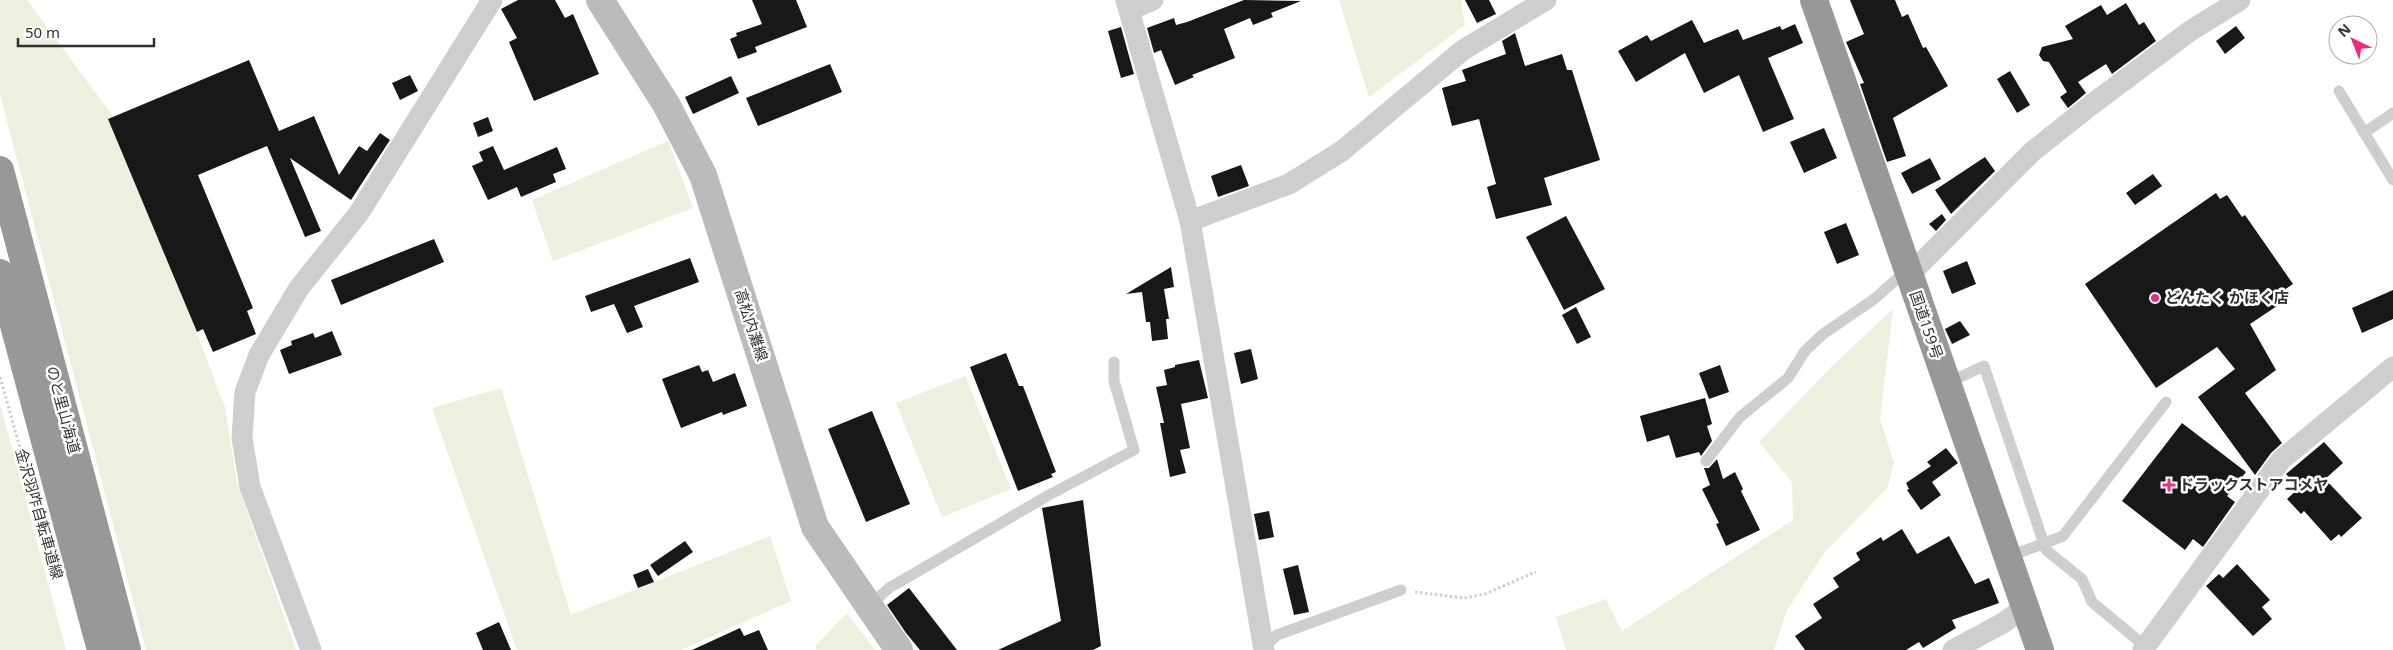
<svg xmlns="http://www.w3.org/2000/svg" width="2393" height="650" font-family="'Noto Sans','Noto Sans JP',sans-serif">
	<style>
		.green { fill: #edefdf }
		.building { fill: #181818 }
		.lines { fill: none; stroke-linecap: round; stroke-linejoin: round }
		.path { stroke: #cecece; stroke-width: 3; stroke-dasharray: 2.5 2.5; stroke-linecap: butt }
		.lane { stroke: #cecece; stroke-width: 11 }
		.street { stroke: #cecece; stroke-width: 21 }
		.secondary { stroke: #bbb; stroke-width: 28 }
		.highway { stroke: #989898; stroke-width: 28 }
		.poi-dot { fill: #f22a7f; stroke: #fff; stroke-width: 2 }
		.labels { text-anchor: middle; stroke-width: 5; stroke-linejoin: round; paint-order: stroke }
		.poi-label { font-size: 15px; font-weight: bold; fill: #313131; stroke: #fff; text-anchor: start }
		.street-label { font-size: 15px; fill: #313131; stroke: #fff }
	</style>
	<rect width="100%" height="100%" fill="#fff"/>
	<g class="green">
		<polygon points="0,0 27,0 115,119 225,407 237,483 296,650 146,650 0,95"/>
		<polygon points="1339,0 1461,0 1465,25 1369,97"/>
		<polygon points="668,141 693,208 553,261 532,200"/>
		<polygon points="1893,309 1880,419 1894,463 1888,487 1824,553 1786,612 1774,650 1566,650 1556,617 1606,599 1622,631 1793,520 1792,482 1759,442 1831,367"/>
		<polygon points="965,376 1011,489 942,517 896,403"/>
		<polygon points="501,388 571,615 770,536 791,601 681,650 517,650 432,408"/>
		<polygon points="0,404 66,650 0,650"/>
		<polygon points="847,613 875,650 816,650 816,645"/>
	</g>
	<g class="building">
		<polygon points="518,0 555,0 565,18 573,14 599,74 534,101 509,42 517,38 501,9"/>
		<polygon points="752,0 796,0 807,27 755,47 757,52 738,59 730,39 737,36 736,33 762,24"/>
		<polygon points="1244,0 1301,1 1271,13 1273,17 1253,25 1250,18 1224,29 1235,58 1192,75 1194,77 1175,85 1161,50 1154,53 1147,28 1174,18 1176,25 1187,22"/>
		<polygon points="1465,0 1489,0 1496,14 1477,23"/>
		<polygon points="1850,0 1895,0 1902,17 1908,14 1923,48 1926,47 1948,86 1893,118 1906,156 1887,162 1860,84 1864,83 1846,42 1864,34"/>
		<polygon points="2126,3 2139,25 2144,22 2156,41 2112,74 2106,64 2078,82 2086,93 2068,108 2060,97 2067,92 2049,62 2043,61 2039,55 2042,47 2073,39 2065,26 2101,5 2107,15"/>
		<polygon points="1692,20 1704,43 1738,29 1743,40 1780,26 1782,30 1795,24 1803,43 1768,58 1794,119 1763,132 1739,75 1704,93 1685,53 1636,82 1618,51 1647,35 1651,41"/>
		<polygon points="2236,26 2245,38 2225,54 2216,41"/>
		<polygon points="1121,27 1134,74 1121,78 1108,31"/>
		<polygon points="1515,33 1525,66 1562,54 1567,70 1572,70 1600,160 1544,178 1552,205 1496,219 1487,187 1496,184 1479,119 1452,126 1442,88 1466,81 1462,70 1506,54 1502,41"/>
		<polygon points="249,60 279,131 314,116 339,175 359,146 367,151 380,133 390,140 351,200 290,158 321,231 305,237 267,146 198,175 253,308 247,311 256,334 213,352 203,329 197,332 108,119"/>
		<polygon points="830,64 842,92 758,126 746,98"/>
		<polygon points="2010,71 2030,105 2017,113 1997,79"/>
		<polygon points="410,75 418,91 400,100 392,83"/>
		<polygon points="731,76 739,93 693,114 685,97"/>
		<polygon points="488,117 493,131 478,137 473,123"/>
		<polygon points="1824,128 1837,158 1804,173 1790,142"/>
		<polygon points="493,146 504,170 557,147 566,169 553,174 556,182 521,197 517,187 488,200 472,166 483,161 479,152"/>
		<polygon points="1985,157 1995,171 1951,214 1935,190"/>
		<polygon points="1930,158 1941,179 1912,194 1901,173"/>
		<polygon points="1241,165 1249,186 1218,197 1211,176"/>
		<polygon points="2153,174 2162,186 2135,205 2126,193"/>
		<polygon points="2216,193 2220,199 2227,195 2242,217 2245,215 2293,284 2284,290 2283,302 2250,324 2276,370 2245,393 2282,443 2271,453 2255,475 2198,397 2235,369 2217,347 2156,388 2085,284"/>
		<polygon points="1942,214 1946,220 1936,231 1929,224"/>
		<polygon points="1566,216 1605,289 1564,310 1526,237"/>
		<polygon points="1846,223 1859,255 1837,264 1824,232"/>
		<polygon points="434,239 444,262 341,305 331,280"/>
		<polygon points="690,258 699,282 634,306 643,327 627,333 614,304 591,312 585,296"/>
		<polygon points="1967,261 1976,284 1952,294 1943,271"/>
		<polygon points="1171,267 1174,287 1164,289 1169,319 1166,319 1168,339 1152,341 1150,322 1146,322 1142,292 1126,294"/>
		<polygon points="2393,290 2393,319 2362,333 2352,308"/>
		<polygon points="1576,307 1591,337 1577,344 1562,315"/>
		<polygon points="1960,321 1970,335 1952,344 1945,329"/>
		<polygon points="332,331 342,355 289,374 280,350 292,345 291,341 313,333 315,338"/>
		<polygon points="1251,349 1258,379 1241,384 1234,353"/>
		<polygon points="1006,353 1019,386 1023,386 1056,472 1051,474 1053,477 1018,491 970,367"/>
		<polygon points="1199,360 1208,398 1181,404 1190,448 1180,450 1186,473 1170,477 1160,423 1164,423 1156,387 1167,385 1164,370 1175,367 1175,365"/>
		<polygon points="699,365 702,372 708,370 713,382 735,373 747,406 723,415 722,412 681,428 662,379"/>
		<polygon points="1720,365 1729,392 1709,399 1699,373"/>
		<polygon points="1705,398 1712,424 1707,426 1712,441 1701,456 1699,452 1676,458 1669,435 1647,442 1640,416"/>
		<polygon points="872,411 910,504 866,522 828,429"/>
		<polygon points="2182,423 2246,472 2227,496 2235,502 2203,547 2193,539 2185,550 2122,501"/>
		<polygon points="2324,442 2343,463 2325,479 2362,518 2341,537 2339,534 2331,541 2304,511 2301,514 2287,499 2299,488 2286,474"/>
		<polygon points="1946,448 1958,463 1932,482 1941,495 1921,510 1907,490 1909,489 1906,483 1931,466 1927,462"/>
		<polygon points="1717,459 1723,479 1735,472 1743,489 1741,491 1760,530 1726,546 1716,524 1719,523 1702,489 1710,485 1704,468 1709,468"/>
		<polygon points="1083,500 1101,646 1093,650 998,650 1061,621 1042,508"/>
		<polygon points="1269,511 1274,537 1259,540 1254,514"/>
		<polygon points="1902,529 1917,554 1949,536 1975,584 1989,578 1999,603 1952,620 1956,628 1923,648 1919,642 1906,650 1805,650 1795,636 1822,618 1813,604 1839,587 1833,578 1860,560 1856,553 1881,537 1883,541"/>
		<polygon points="685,541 693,552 658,576 650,565"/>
		<polygon points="2237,564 2270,600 2262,607 2272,619 2253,636 2206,586 2219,574 2223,578"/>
		<polygon points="1298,565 1309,612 1294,615 1283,569"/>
		<polygon points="648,569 654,582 638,588 633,575"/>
		<polygon points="909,588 957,650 920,650 906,633 887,605"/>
		<polygon points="499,622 511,650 483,650 476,633"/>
		<polygon points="740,628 744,636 759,630 768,650 692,650"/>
	</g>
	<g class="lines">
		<g class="path">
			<polyline points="0,377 40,519"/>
			<polyline points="1415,592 1464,598 1485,594 1536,572"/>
		</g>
		<g class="lane">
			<polyline points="2339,91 2393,180"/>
			<polyline points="2364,133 2393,113"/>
			<polyline points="1947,383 1984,366 2046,550 2082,579 2092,602 2146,647"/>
			<polyline points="1706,461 1740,417 1788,378 1805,351 1823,334 1873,300 1907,270"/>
			<polyline points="2008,557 2063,536 2166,402"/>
			<polyline points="869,606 889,588 1049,495 1134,450 1114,381 1114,362"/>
			<polyline points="1262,649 1277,635 1401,590"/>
		</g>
		<g class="street">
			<polyline points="1126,0 1190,221 1264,650"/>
			<polyline points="1129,10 1153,0"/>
			<polyline points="1190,221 1289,184 1342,151 1463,50 1546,0"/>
			<polyline points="1909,275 2033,151 2091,105 2190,31 2240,0"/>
			<polyline points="311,650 250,487 242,438 245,392 259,355 299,288 359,213 492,0"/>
			<polyline points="1953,650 2003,623 2025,607"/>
			<polyline points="2143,650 2281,460 2393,367"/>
		</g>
		<polyline class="secondary" points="600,0 666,104 703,175 815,527 899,650"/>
		<g class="highway">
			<polyline points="1814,0 2040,650"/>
			<polyline points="0,170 127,650"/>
			<polyline points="0,273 101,650"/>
		</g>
	</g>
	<g class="poi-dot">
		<circle cx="2155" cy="298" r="5"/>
		<path d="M2166.5 477.5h5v5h5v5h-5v5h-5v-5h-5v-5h5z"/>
	</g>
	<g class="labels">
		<g class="poi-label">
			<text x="2165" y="303">どんたく かほく店</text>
			<text x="2179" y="490">ドラックストアコメヤ</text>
		</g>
		<g class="street-label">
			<text transform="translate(751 325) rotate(72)" y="5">高松内灘線</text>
			<text transform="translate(1926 325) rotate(71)" y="5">国道159号</text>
			<text transform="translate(63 410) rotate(75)" y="5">のと里山海道</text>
			<text transform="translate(39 514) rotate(74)" y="5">金沢羽咋自転車道線</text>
		</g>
	</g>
	<g transform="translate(2353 40) rotate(317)"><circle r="24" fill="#ffffff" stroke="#adadad"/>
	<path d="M0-4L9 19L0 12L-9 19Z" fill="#f22a7f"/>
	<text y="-8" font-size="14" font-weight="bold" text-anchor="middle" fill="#313131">N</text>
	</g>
	<path d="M18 38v8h136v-8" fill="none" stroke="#313131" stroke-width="2.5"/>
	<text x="25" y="38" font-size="15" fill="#313131" stroke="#ffffff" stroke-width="4" paint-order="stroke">50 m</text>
</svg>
